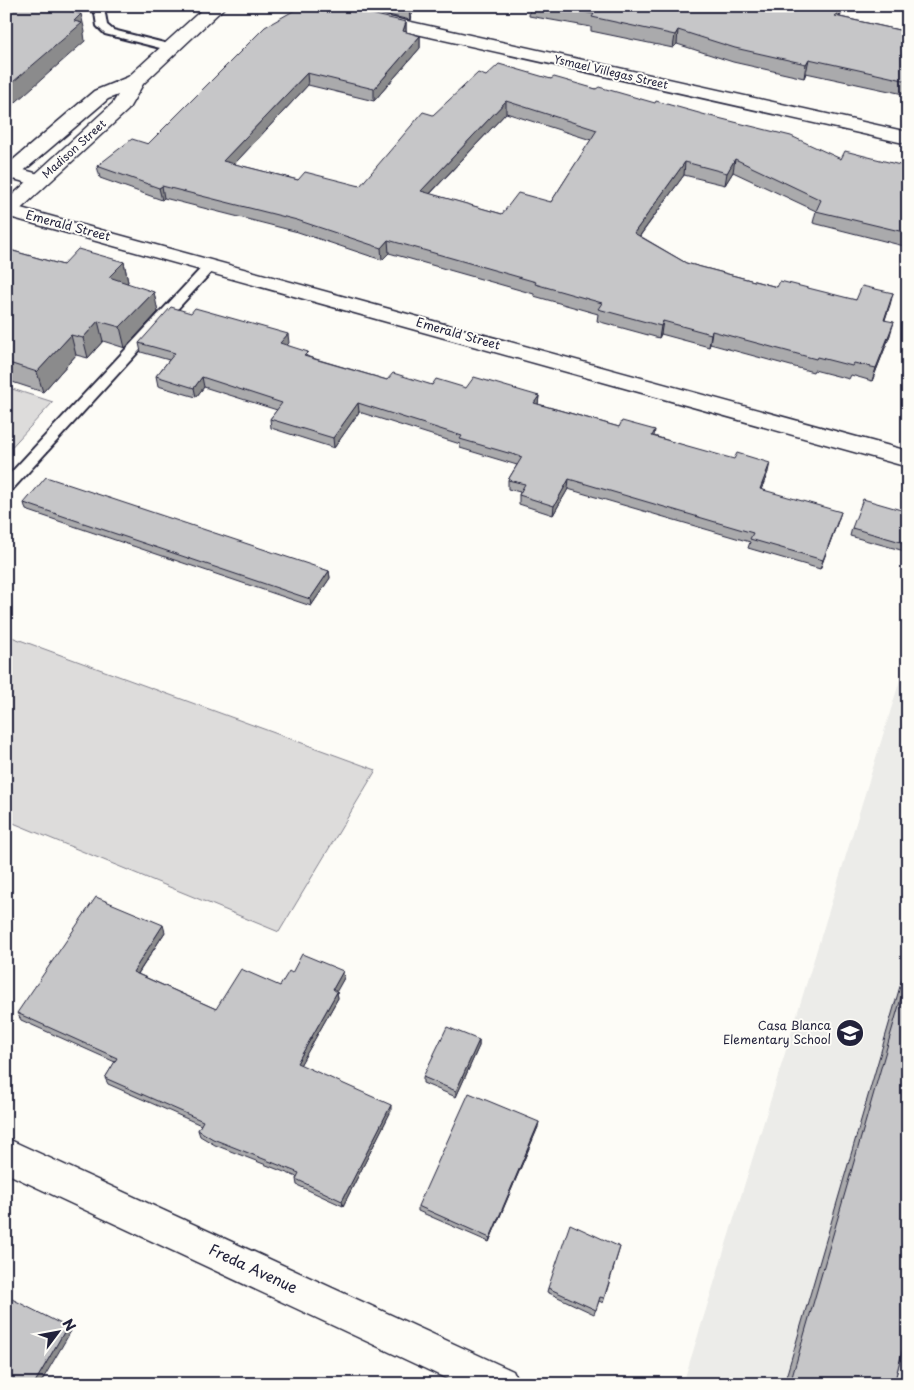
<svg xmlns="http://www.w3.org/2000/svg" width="914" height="1390" font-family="'Playpen Sans',sans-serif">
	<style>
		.built { fill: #ecece9 }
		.green { fill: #dddcdb; stroke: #807f8b }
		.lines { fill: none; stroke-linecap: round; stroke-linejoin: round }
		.lane-casing { stroke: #22223b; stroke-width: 4 }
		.street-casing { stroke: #22223b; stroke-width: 3 }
		.secondary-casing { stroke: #22223b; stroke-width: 3 }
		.lane { fill: #fdfcf7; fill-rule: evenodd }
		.street { fill: #fdfcf7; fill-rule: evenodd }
		.secondary { fill: #fdfcf7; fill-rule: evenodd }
		.wall { fill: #aaaaac; stroke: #22223b; fill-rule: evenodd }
		.shaded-wall { fill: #8b8b8c; stroke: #22223b }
		.building { fill: #c6c6c8; stroke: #22223b; fill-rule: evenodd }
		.labels { text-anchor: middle; stroke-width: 4; stroke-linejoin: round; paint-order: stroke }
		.far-street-label { font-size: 11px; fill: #22223b; stroke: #fdfcf7 }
		.street-label { font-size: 12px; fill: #22223b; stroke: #fdfcf7 }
		.poi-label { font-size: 12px; fill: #22223b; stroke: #fdfcf7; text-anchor: end }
		.near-street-label { font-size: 15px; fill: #22223b; stroke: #fdfcf7 }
	</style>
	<rect width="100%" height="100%" fill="#fdfcf7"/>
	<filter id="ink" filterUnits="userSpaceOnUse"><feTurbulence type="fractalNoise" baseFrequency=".02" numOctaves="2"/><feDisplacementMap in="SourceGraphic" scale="10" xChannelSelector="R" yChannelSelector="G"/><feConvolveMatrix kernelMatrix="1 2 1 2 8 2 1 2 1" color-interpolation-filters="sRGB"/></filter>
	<g filter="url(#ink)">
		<polygon class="built" points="900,680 908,682 908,1384 683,1384"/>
		<g class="green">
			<polygon points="6,387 53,402 6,453"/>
			<polygon points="6,635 376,770 279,932 6,820"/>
		</g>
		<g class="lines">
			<defs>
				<g id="lane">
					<path d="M84,6C105,6 104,6 107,25L113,30L176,46L177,48L172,51L105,34L97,26L95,13Z"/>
					<polygon points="210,262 214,263 216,266 214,269 11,491 6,492 6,478 206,263"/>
				</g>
				<g id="street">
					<polygon points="305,6 339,6 908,132 908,144 314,11 308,10"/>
					<polygon points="6,165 46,176 49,180 46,184 39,186 6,177"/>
					<polygon points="6,204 908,451 908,467 6,216"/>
					<polygon points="6,1138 513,1371 519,1384 458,1384 6,1173"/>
				</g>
				<polygon id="secondary" points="206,6 226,6 143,84 128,110 13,216 6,218 6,201 113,103 118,95 108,99 13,180 6,182 6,166 94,91 128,77"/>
			</defs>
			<use href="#lane" class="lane-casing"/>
			<use href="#street" class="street-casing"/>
			<use href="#secondary" class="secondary-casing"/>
			<use href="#lane" class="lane"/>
			<use href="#street" class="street"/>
			<use href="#secondary" class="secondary"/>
		</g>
		<g class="wall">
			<polygon points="349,6 413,6 410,20"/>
			<polygon points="530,6 845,6 840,17 908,32 908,95 806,73 804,78 733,62 677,44 673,48 591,31 591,27 529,16"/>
			<path d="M406,22V32L420,36V48L374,101L308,85L234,164L298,180L360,186L433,115L486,76L551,79L596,89L841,159L908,167V247L813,223L816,211L733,172L725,185L684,175L640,236L686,263L777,287L856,300L893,293L885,320L890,335L872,381L851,375L849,379L814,370L813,372L710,344L709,347L661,334L659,338L597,321L598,314L534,296V294L389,253L382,260L298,232L164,198L162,200L100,178L97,166L148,144ZM506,113L591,140L551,202L502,214L430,194Z"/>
			<polygon points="6,249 63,265 124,262 128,282 127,283 158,312 125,348 103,341 88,358 76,355 43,392 6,380"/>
			<polygon points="139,343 289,343 287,345 309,357 387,380 539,396 538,404 619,427 655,430 654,436 768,472 761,489 838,521 820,569 748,548 750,542 568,489 553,515 519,504 519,495 520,492 508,489 508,480 517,465 460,448 460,444 359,412 334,448 271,428 270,419 277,410 204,387 196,397 158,386 156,376 169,360 141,352"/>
			<polygon points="24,503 329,571 330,578 311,606 26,510"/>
			<polygon points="908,512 908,552 850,536 852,528"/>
			<polygon points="165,932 138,974 216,1009 280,986 292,973 343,971 344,978 336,991 337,992 338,998 300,1065 391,1111 343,1206 297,1185 296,1179 297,1177 215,1145 200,1136 198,1130 201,1125 108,1084 105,1078 115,1062 21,1020 17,1013"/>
			<polygon points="908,959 908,1328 894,1384 784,1384"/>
			<polygon points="479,1040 479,1046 456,1097 423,1083 423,1077"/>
			<polygon points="538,1127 489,1242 418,1211 418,1206"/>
			<polygon points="620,1247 603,1303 599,1301 594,1314 547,1292 548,1288"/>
		</g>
		<g class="shaded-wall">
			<polygon points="410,6 413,6 410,20 409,9"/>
			<polygon points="841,6 845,6 832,29 835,16"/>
			<polygon points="81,14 85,32 84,33 85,41 8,109 6,104 6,88"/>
			<polygon points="406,22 406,34 403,31"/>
			<polygon points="678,30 677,44 673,48 675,35"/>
			<polygon points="420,36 420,48 374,101 374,89"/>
			<polygon points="809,59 806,73 804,78 806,64"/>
			<polygon points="307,73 308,85 225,174 223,161"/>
			<polygon points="506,101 506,113 421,203 421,191"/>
			<polygon points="735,159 733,172 725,185 727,173"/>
			<polygon points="685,162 684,175 633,245 634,233"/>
			<polygon points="162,186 164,198 162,200 159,188"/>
			<polygon points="388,240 389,253 382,260 381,248"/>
			<polygon points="124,262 128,282 114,298 109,277"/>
			<polygon points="154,292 158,312 125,348 120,327"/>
			<polygon points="893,293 890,305 880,333 884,320"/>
			<polygon points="98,321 103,341 88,358 83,338"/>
			<polygon points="663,321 661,334 659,338 661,326"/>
			<polygon points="894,322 890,335 872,381 876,368"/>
			<polygon points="712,331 710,344 709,347 711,334"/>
			<polygon points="288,334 289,343 281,352 280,343"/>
			<polygon points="71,335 76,355 43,392 37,372"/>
			<polygon points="202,377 204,387 196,397 194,388"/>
			<polygon points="539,396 538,405 534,403"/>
			<polygon points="358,403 359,412 334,448 333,438"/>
			<polygon points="770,463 768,472 758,498 760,489"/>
			<polygon points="569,479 568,489 553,515 554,506"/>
			<polygon points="841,512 838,521 820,569 823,560"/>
			<polygon points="329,571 330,578 311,606 310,599"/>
			<polygon points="163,925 165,932 135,978 133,972"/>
			<polygon points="343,971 344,978 334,996 333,989"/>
			<polygon points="337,992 338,998 298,1069 297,1063"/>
			<polygon points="479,1040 479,1046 456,1097 456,1091"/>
			<polygon points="391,1105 391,1111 343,1206 342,1201"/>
			<polygon points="539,1122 538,1127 489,1242 490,1238"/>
			<polygon points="67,1327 71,1331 40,1384 34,1384"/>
		</g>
		<g class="building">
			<polygon points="6,6 52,6 81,14 74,21 82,23 6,88"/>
			<path d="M302,6H336L406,22L403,31L420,36L374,89L307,73L223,161L298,180L305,172L360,186L423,112L433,115L478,73L486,76L499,64L551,79L554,77L596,89L599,87L655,103L656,101L706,115L791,136L841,159L845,151L908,167V233L816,211L821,200L735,159L727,173L685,162L634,233L686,263L777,287L780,281L856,300L862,286L893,293L884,320L894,322L876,368L854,363L852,366L817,357L816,359L712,331L711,334L663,321L661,326L598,309L602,303L535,284L536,282L388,240L381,248L297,220L162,186L159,188L97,166L132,139L148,144L265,27ZM506,101L597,130L551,202L518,193L502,214L421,191Z"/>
			<polygon points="398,6 410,6 409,9"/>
			<polygon points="551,6 841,6 835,16 908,32 908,81 809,59 806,64 735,48 678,30 675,35 592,17 594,14"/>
			<polygon points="6,249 63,265 78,249 124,262 109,277 154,292 120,327 98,321 83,338 71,335 37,372 6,362"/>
			<polygon points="171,307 191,313 195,308 288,334 280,343 308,352 304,356 387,380 393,373 432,385 436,379 466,388 474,377 539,396 534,403 619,427 622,421 655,430 652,436 734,459 737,453 770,463 760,489 841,512 823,560 750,539 753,533 569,479 554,506 519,495 525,484 508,480 522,457 460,439 462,436 358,403 333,438 270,419 282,403 202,377 194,388 156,376 175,353 139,343"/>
			<polygon points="46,477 329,571 310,599 24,503"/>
			<polygon points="863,499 908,512 908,544 852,528"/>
			<polygon points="96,897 163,925 133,972 216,1009 241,969 280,986 289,971 292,973 302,954 343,971 333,989 337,992 297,1063 391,1105 342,1201 296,1179 299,1173 213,1139 198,1130 203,1121 105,1078 117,1058 17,1013"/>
			<polygon points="908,974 908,1328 894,1384 790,1384"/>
			<polygon points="447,1027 479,1040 456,1091 423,1077"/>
			<polygon points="469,1093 539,1122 490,1238 418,1206"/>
			<polygon points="570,1224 620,1247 604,1298 600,1297 596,1310 548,1288"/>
			<polygon points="6,1296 67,1327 34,1384 6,1384"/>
		</g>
	</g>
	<defs>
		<symbol id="school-disc" viewBox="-11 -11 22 22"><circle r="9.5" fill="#22223b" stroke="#fdfcf7"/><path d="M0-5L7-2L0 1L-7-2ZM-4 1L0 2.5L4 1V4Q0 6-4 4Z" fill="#fff"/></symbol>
	</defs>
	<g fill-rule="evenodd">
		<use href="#school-disc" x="834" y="1017" width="32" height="32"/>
	</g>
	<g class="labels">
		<g class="far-street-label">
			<text transform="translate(611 72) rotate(13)" y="4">Ysmael Villegas Street</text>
			<text transform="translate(74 149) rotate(-42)" y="4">Madison Street</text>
		</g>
		<g class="street-label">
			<text transform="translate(68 226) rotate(15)" y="4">Emerald Street</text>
			<text transform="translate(458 334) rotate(16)" y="4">Emerald Street</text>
		</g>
		<g class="poi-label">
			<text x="831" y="1030">Casa Blanca<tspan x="831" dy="14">Elementary School</tspan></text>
		</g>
		<g class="near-street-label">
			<text transform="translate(253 1269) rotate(25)" y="5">Freda Avenue</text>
		</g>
	</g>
	<rect width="914" height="1390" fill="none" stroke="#fdfcf7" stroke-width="25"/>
	<rect x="12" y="12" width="889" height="1365" fill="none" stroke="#22223b" stroke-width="2" filter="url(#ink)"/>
	<g transform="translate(58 1332) rotate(58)" stroke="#fdfcf7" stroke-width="4" paint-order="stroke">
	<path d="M0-4L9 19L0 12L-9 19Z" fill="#22223b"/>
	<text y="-8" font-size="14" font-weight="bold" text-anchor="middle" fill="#22223b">N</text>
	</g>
</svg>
